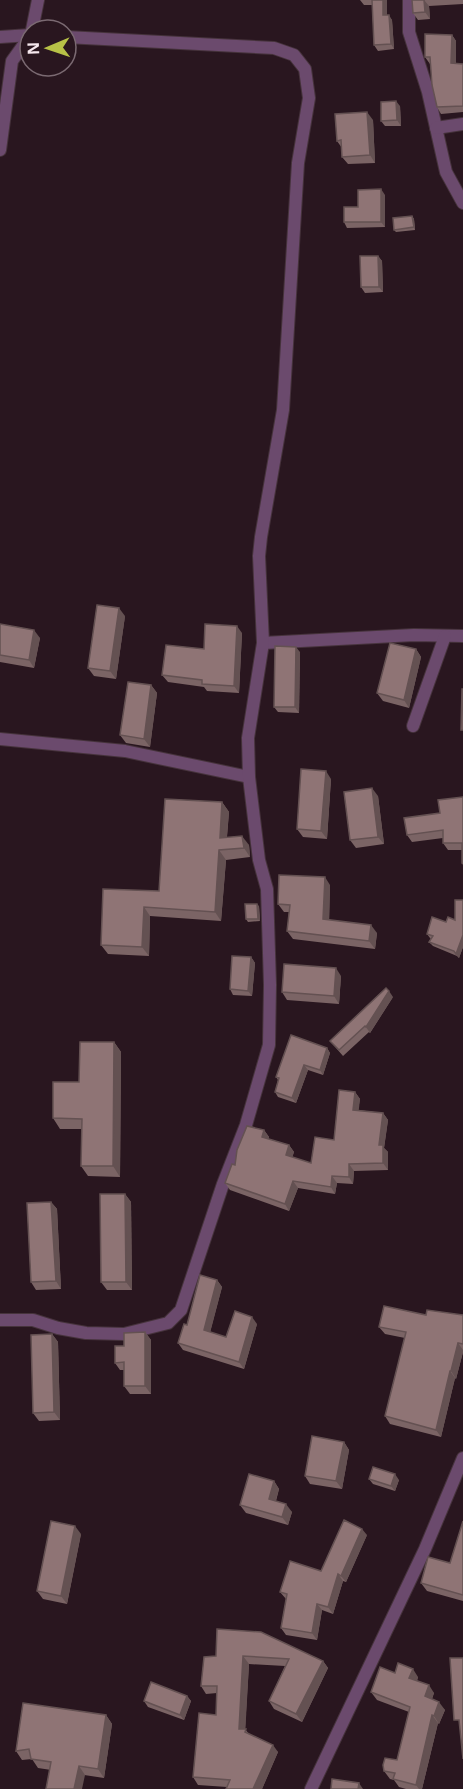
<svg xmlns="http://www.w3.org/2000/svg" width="463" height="1789" font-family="'Open Sans',sans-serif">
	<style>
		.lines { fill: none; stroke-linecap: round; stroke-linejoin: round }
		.street-casing { stroke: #46333c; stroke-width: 14 }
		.street { stroke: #6b4a6d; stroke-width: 12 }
		.wall { fill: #7b6465 }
		.shaded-wall { fill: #645152 }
		.building { fill: #8f7475; stroke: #645152; stroke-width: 1.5 }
	</style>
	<rect width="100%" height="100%" fill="#29161f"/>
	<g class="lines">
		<defs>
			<g id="street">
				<polyline points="409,0 409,32 428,92 446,172 463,203"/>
				<polyline points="32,30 38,0"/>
				<polyline points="0,37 30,35"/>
				<polyline points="436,128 463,124"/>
				<polyline points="0,150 12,61 30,36"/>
				<polyline points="263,643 414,635 463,636"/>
				<polyline points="413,726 445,636"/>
				<polyline points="0,739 125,751 249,777"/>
				<polyline points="0,1320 33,1320 58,1328 86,1333 124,1334 168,1323 181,1310 223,1184 246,1125 269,1045 270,985 267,889 259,860 249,777 248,738 263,643 259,556 261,537 283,410 298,163 309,98 305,69 294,55 274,48 66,37"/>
				<polyline points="311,1789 425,1549 463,1458"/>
			</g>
		</defs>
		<use href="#street" class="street-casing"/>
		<use href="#street" class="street"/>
	</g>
	<g class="wall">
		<polygon points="360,0 387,0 387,15 392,20 394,49 378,51 374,45 372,5 364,5"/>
		<polygon points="412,0 463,0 463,4 429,6 430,19 418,20 413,13"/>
		<polygon points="452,35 456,41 456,64 463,64 463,112 441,114 437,107 430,64 425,57"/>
		<polygon points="400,106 401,126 385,126 381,121"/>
		<polygon points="373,120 375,163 348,164 342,157 342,148 337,141"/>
		<polygon points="385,195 385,227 347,228 344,222 358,207"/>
		<polygon points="412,216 414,219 415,230 396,232 394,230"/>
		<polygon points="378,256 382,261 383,292 365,293 361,287"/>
		<polygon points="125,616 116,679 94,676 88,668"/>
		<polygon points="0,624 40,638 34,668 0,662"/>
		<polygon points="242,633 239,693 207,691 204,687 168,682 162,675 204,649"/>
		<polygon points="416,649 421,657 409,708 383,701 377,693"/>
		<polygon points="300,652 299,713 278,712 274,707"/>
		<polygon points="151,685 157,693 150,747 126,743 120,735"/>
		<polygon points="331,779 327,839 303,837 297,829"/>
		<polygon points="378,796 384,844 356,848 350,840"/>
		<polygon points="463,797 463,865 462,863 462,850 448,850 443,843 443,838 412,842 407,835"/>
		<polygon points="222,802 229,812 227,837 249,845 250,857 226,860 221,921 150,916 149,956 108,954 101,945 159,891"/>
		<polygon points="330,885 329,920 377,933 375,949 293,939 287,931 289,912 284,912 278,904"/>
		<polygon points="463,900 463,947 459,958 457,956 433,946 429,942 431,939 430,938 427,934 446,922 455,920"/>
		<polygon points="259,906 260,921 248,922 246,919"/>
		<polygon points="251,957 255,963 252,996 233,995 230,989"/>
		<polygon points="341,976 339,1004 287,1000 282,992"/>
		<polygon points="393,997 370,1033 369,1032 343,1056 330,1041"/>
		<polygon points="114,1042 121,1052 120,1177 88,1176 81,1166 82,1129 60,1129 53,1118 79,1082"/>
		<polygon points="327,1048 330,1053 323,1075 308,1070 296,1103 278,1097 275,1092 278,1080 276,1077"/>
		<polygon points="355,1092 360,1099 358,1110 383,1113 388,1120 384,1148 388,1152 388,1170 354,1171 353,1184 337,1183 335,1194 298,1188 289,1211 230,1190 225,1183 235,1165 264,1130 269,1137 268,1139 289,1145 294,1152 292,1157 311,1163 334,1140"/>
		<polygon points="125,1194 131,1202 132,1290 107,1290 101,1282"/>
		<polygon points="51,1202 57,1209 61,1289 36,1290 31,1282"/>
		<polygon points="217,1280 222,1287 210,1332 226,1337 257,1324 244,1369 183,1350 178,1343 187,1325"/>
		<polygon points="426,1315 463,1315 463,1352 456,1379 455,1378 441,1437 390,1424 385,1416 405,1338 385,1334 379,1327"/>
		<polygon points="145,1332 151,1340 151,1394 130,1394 124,1386 124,1370 120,1370 115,1363 124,1346"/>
		<polygon points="52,1334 58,1342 60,1420 39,1421 33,1413"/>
		<polygon points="344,1442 349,1450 342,1489 310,1484 305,1476"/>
		<polygon points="369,1479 399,1480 395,1491 373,1484"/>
		<polygon points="274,1481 279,1489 276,1501 292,1512 288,1525 246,1513 240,1505"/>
		<polygon points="463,1521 463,1601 427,1591 421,1583 450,1563"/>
		<polygon points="81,1534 67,1604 43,1599 37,1591"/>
		<polygon points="367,1535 346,1582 343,1581 333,1614 322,1610 317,1640 286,1635 281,1628 286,1599 280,1592 321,1571"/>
		<polygon points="217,1629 323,1661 328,1668 302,1722 274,1709 269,1701 285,1666 249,1664 245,1729 249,1734 278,1752 262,1789 226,1789 227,1787 198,1785 193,1777 216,1715 217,1693 206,1694 201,1686 216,1656"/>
		<polygon points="395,1673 418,1677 417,1681 434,1693 432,1699 445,1710 439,1724 438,1723 422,1789 406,1789 399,1787 394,1780 390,1779 384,1771 397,1760 409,1712 377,1700 371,1692"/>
		<polygon points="187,1696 191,1701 184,1720 148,1707 144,1701"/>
		<polygon points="106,1715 112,1724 104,1778 38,1768 32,1759 22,1760 16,1751"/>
	</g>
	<g class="shaded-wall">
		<polygon points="383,0 387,0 387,20 383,15"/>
		<polygon points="424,0 429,6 430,19 425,12"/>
		<polygon points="389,15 392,20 394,49 391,44"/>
		<polygon points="452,35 456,41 456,70 451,63"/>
		<polygon points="396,101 400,106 401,126 397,120"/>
		<polygon points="367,112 373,120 375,163 370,155"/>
		<polygon points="381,189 385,195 385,227 381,222"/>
		<polygon points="412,216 414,219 415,230 414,227"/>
		<polygon points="378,256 382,261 383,292 379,287"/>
		<polygon points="119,608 125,616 116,679 110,671"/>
		<polygon points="237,626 242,633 239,693 234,686"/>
		<polygon points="34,630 40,638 34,668 29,660"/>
		<polygon points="296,647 300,652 299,713 295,707"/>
		<polygon points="416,649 421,657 409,708 404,700"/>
		<polygon points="151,685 157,693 150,747 144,739"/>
		<polygon points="326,771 331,779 327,839 321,831"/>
		<polygon points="372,788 378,796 384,844 378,837"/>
		<polygon points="222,802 229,812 226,847 220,838"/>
		<polygon points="242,836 249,845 250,857 244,848"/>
		<polygon points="219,850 226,860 221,921 215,912"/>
		<polygon points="325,877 330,885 329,927 323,919"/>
		<polygon points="257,904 259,906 260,921 258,919"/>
		<polygon points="144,907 150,916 149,956 142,947"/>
		<polygon points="371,925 377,933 375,949 369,941"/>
		<polygon points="463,935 463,947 459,958 456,954"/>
		<polygon points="251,957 255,963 252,996 248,991"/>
		<polygon points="336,968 341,976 339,1004 334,996"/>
		<polygon points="389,991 393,997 370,1033 366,1027"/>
		<polygon points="114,1042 121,1052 120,1177 113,1166"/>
		<polygon points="327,1048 330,1053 323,1075 320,1070"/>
		<polygon points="304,1065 308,1070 296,1103 292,1098"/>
		<polygon points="355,1092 360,1099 358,1117 353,1110"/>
		<polygon points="383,1113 388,1120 384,1148 388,1152 388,1170 383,1163 379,1145"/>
		<polygon points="264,1130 269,1137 267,1144 262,1137"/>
		<polygon points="289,1145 294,1152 291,1162 286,1155"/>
		<polygon points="349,1164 354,1171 353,1184 349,1177"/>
		<polygon points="332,1176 337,1183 335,1194 331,1187"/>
		<polygon points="293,1181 298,1188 289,1211 285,1204"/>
		<polygon points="125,1194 131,1202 132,1290 126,1282"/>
		<polygon points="51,1202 57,1209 61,1289 56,1281"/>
		<polygon points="217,1280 222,1287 209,1337 204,1330"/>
		<polygon points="252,1317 257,1324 244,1369 239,1362"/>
		<polygon points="145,1332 151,1340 151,1394 145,1386"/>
		<polygon points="52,1334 58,1342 60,1420 54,1412"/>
		<polygon points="458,1343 463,1350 463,1352 456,1379 451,1371"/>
		<polygon points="450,1371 455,1378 441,1437 436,1430"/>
		<polygon points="344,1442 349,1450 342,1489 336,1481"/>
		<polygon points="395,1474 399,1480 395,1491 391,1486"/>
		<polygon points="274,1481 279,1489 274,1507 269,1499"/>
		<polygon points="286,1504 292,1512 288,1525 282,1517"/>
		<polygon points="75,1526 81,1534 67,1604 61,1596"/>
		<polygon points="362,1529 367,1535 346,1582 341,1576"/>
		<polygon points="338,1574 343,1581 333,1614 328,1607"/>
		<polygon points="317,1604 322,1610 317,1640 312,1633"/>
		<polygon points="243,1656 249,1664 245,1736 239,1729"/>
		<polygon points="323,1661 328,1668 302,1722 296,1714"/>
		<polygon points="413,1669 418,1677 415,1686 409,1678"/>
		<polygon points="429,1685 434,1693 430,1704 425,1696"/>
		<polygon points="187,1696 191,1701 184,1720 180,1715"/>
		<polygon points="439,1702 445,1710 439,1724 434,1716"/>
		<polygon points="106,1715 112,1724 104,1778 98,1769"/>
		<polygon points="432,1715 438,1723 422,1789 419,1789 416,1785"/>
		<polygon points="273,1745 278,1752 262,1789 253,1789"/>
		<polygon points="79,1766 85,1775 82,1789 74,1789"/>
		<polygon points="359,1783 363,1789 358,1789"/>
	</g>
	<g class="building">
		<polygon points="372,0 383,0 383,15 389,15 391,44 374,45"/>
		<polygon points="412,0 424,0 425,12 413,13"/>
		<polygon points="425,34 452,35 451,63 463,64 463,106 437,107 432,85 430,57 425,57"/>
		<polygon points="396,101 397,120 381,121 381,102"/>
		<polygon points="367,112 370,155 342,157 341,140 337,141 335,114"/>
		<polygon points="381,189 381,222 344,222 344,207 358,207 358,190"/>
		<polygon points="412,216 414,227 394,230 393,218"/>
		<polygon points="360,256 378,256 379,287 361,287"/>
		<polygon points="97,605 119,608 110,671 88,668"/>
		<polygon points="0,624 34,630 29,660 0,655"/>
		<polygon points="205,624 237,626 234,686 202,684 202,680 162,675 166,645 204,649"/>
		<polygon points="390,643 416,649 404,700 377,693"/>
		<polygon points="275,646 296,647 295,707 274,707"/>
		<polygon points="128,682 151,685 144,739 120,735"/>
		<polygon points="462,689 463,689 463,730 461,730"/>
		<polygon points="301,769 326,771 321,831 297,829"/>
		<polygon points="372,788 378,837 350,840 344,792"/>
		<polygon points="463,797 463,863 462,863 462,843 443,843 443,830 407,835 404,818 440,813 438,800"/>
		<polygon points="165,799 222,802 220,838 242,836 244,848 219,850 215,912 144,907 142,947 101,945 103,889 159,891"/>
		<polygon points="279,875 325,877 323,919 371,925 369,941 287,931 290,905 278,904"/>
		<polygon points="455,900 463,900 463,935 456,954 454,951 429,942 433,936 427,934 432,917 446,922 448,917 455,920"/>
		<polygon points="245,904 257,904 258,919 246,919"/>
		<polygon points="232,956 251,957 248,991 230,989"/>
		<polygon points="284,964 336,968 334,996 282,992"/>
		<polygon points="386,988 389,991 366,1027 365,1026 339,1050 330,1041"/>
		<polygon points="291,1035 327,1048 320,1070 304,1065 292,1098 275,1092 279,1078 276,1077"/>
		<polygon points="80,1042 114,1042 113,1166 81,1166 82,1119 53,1118 53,1082 79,1082"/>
		<polygon points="339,1090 355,1092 353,1110 383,1113 379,1145 383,1145 383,1163 349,1164 349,1177 332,1176 331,1187 293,1181 285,1204 225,1183 232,1164 235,1165 237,1150 247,1126 264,1130 262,1137 289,1145 286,1155 311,1163 315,1137 334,1140"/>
		<polygon points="100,1194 125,1194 126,1282 101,1282"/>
		<polygon points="51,1202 56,1281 31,1282 27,1203"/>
		<polygon points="200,1275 217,1280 204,1330 226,1337 235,1311 252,1317 239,1362 178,1343 184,1324 187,1325"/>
		<polygon points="384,1306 426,1315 427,1310 463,1315 463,1344 458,1343 451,1371 450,1371 436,1430 385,1416 406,1332 379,1327"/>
		<polygon points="145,1332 145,1386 124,1386 124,1362 115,1363 115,1346 124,1346 124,1333"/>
		<polygon points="52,1334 54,1412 33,1413 31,1335"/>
		<polygon points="312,1436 344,1442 336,1481 305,1476"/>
		<polygon points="373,1467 395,1474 391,1486 369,1479"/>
		<polygon points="249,1474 274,1481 269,1499 286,1504 282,1517 240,1505"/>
		<polygon points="344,1520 362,1529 341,1576 338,1574 328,1607 317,1604 312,1633 281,1628 287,1594 280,1592 290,1561 321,1571"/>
		<polygon points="51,1521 75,1526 61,1596 37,1591"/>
		<polygon points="463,1521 463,1595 421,1583 428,1557 450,1563"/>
		<polygon points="217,1629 261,1632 323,1661 296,1714 269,1701 289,1659 243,1656 239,1729 246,1729 245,1732 273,1745 253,1789 226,1789 230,1780 193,1777 199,1713 216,1715 217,1686 201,1686 204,1657 216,1656"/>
		<polygon points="450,1658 463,1658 463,1759 459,1720 454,1720"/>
		<polygon points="398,1663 413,1669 409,1678 429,1685 425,1696 439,1702 434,1716 432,1715 416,1785 393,1779 395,1773 384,1771 383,1765 385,1758 397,1760 410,1707 371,1692 380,1667 395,1673"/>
		<polygon points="151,1682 187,1696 180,1715 144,1701"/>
		<polygon points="23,1703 106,1715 98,1769 79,1766 74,1789 46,1789 51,1762 31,1759 29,1749 16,1751"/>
		<polygon points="332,1779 359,1783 358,1789 331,1789"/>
	</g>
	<g transform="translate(48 48) rotate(268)"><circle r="28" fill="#29161f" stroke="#7b6a72" stroke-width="1.5"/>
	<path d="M0-4.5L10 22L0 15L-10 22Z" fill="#b7c147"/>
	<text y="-9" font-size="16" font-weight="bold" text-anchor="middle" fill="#f6e8ee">N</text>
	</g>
</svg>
